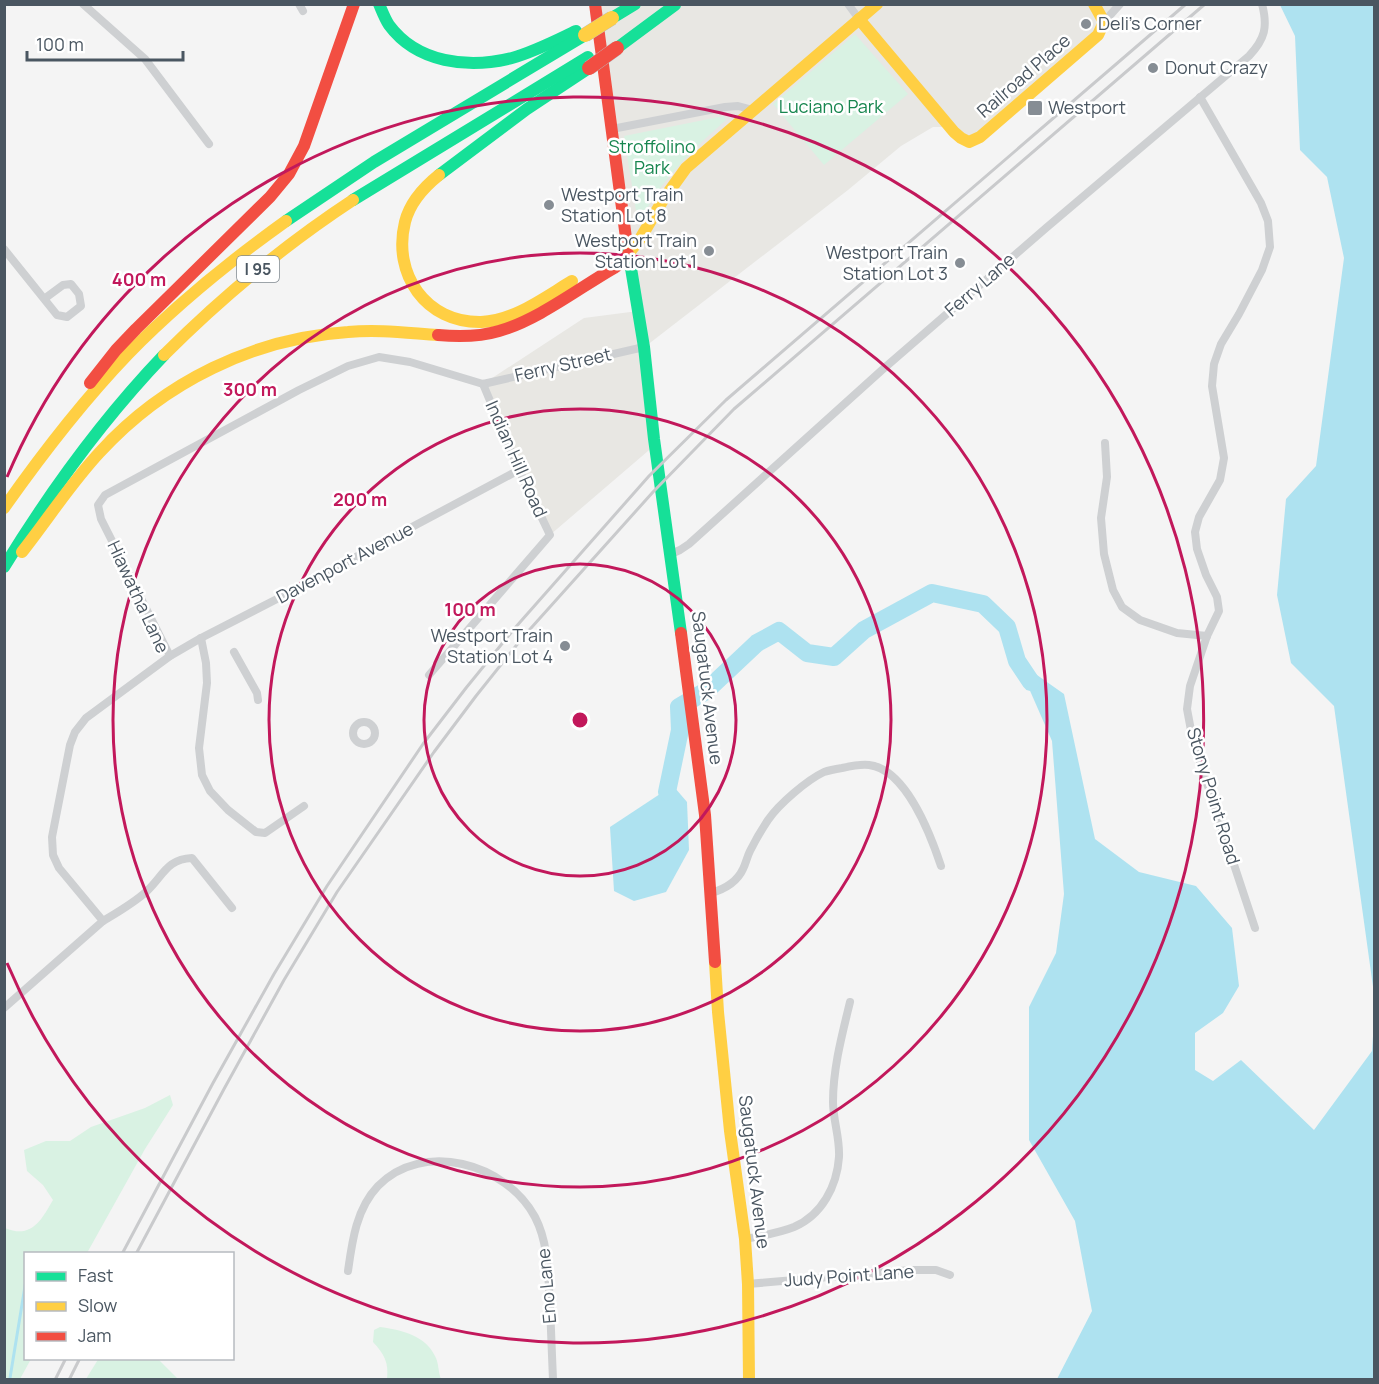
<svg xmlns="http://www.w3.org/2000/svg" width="1379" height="1384" font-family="Manrope,sans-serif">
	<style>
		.commercial { fill: #e8e7e3 }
		.green { fill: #d9f2e3 }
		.water { fill: #aee2f0 }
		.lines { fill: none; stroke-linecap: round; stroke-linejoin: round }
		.stream { stroke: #aee2f0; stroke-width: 3 }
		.river { stroke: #aee2f0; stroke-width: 18 }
		.street { stroke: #ced0d2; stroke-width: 8 }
		.fast { stroke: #16e098; stroke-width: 12 }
		.slow { stroke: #ffcf43; stroke-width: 12 }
		.jam { stroke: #f24e42; stroke-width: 12 }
		.rail { stroke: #c9cacc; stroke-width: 3 }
		.slow-bridge-casing { stroke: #b9bec3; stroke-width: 15; stroke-linecap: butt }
		.jam-bridge-casing { stroke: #b9bec3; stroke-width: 15; stroke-linecap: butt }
		.slow-bridge { stroke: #ffcf43; stroke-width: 14 }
		.jam-bridge { stroke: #f24e42; stroke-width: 14 }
		.ring { fill: none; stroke: #c2185b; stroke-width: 3 }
		.poi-dot { fill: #868d94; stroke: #fff; stroke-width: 2 }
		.labels { text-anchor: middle; stroke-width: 5; stroke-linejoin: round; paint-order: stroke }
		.shield { fill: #fff; stroke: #808990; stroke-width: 1.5 }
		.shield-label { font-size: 16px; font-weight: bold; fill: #4a5661 }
		.poi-label { font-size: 18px; fill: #4a5661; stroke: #fff; text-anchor: start }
		.street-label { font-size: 18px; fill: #4a5661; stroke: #fff }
		.park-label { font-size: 18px; fill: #17864f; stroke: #fff }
		.centre { fill: #c2185b; stroke: #fff; stroke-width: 3 }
		.ring-label { font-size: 18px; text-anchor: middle; font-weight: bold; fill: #c2185b; stroke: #fff; stroke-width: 5; stroke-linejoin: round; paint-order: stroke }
	</style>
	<rect width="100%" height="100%" fill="#f4f4f4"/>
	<polygon class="commercial" points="595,5 1120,5 1104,22 977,140 950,127 933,127 901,146 848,190 646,346 655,445 550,535 483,384 584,318 638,311"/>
	<g class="green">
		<polygon points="855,34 908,94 824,165 773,104"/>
		<path d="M724,116L726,120C702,141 680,162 661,187C652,199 646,211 638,223L624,136Z"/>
		<path d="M170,1095L173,1105L145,1149L87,1253L26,1254V1358L31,1359L20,1379H5V1228C31,1239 41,1221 53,1200L43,1185L27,1171L24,1150L46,1141H70L91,1127L145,1108Z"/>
		<path d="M380,1327C401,1330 425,1335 435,1356C439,1363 438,1372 441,1379H387C389,1362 384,1354 373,1342L374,1330Z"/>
		<polygon points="99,1358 158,1359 178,1379 86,1379"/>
	</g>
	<g class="water">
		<polygon points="1280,5 1374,5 1374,994 1334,706 1291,663 1277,595 1286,499 1316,466 1344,258 1327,177 1300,150 1295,36"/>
		<polygon points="1017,661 1064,694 1095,839 1139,872 1196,886 1232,928 1239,986 1223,1013 1195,1033 1195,1070 1213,1081 1241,1060 1314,1130 1372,1051 1374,1021 1374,1379 1057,1379 1092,1311 1075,1221 1029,1140 1029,1007 1056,953 1064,894 1052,741"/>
		<polygon points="675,788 687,802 689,850 666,892 634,901 614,891 610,827 660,794"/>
	</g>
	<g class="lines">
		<polyline class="stream" points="11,1380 10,1378 26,1280"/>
		<polyline class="river" points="667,792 680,730 679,707 706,691 757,643 779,631 807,653 834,657 864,630 932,593 983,604 1007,627 1017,661 1031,682"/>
		<g class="street">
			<polyline points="83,4 145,59 209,144"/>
			<polyline points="299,4 303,11"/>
			<polyline points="848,4 859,19"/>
			<polyline points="1104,22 1120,4"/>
			<polyline points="1200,97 1261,203 1268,221 1270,247 1262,270 1239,314 1221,344 1214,364 1212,386 1224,458 1220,480 1199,517 1195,532 1197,549 1206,575 1217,597 1219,611 1207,636 1190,686 1187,709 1193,741 1255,928"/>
			<polyline points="612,129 725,107 738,106 753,110"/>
			<polyline points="4,249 57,315 67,317 81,306 79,294 71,284 63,285 44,299"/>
			<polyline points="1105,443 1107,477 1101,518 1104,554 1113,590 1122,607 1140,620 1177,633 1207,636"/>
			<path d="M671,554L680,550L689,544L882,370L1046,228L1249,56C1265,39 1268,27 1262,4"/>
			<polyline points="201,638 206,663 207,683 199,748 202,775 210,791 228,810 256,832 265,833 304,806"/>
			<polyline points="234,652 257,693 258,700"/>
			<polyline points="170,656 101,519 98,505 105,495 299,390 348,366 379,357 410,362 483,384 644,347"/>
			<polyline points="429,675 550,535 519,470 483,384"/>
			<circle cx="364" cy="733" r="11"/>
			<path d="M711,893C725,889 737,882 743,869C746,863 747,857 750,851C755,841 762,829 768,820C779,804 807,780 824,772C830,770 836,769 842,768C851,766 860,764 869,765C906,769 931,836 941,866"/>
			<path d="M103,921C118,912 134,903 147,891C163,876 167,859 192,858L232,908"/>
			<polyline points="4,1008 103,921 59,868 53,855 52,837 70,745 75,732 86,718 170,656 201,638 275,600 519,470"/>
			<path d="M745,1239C761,1236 779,1233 794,1227C822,1215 837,1186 839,1157C840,1138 833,1120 833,1102C833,1068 842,1035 850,1002"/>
			<path d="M348,1271C352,1242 356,1209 378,1186C423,1140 506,1163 535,1217C549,1244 548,1276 550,1306C551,1331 552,1355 553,1380"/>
			<polyline points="748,1284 911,1270 936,1270 950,1275"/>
		</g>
		<g class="fast">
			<path d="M379,4C382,11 385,19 389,25C417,63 468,69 512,58C534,52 555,41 576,31"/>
			<polyline points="612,18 635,4"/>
			<polyline points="617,48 675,5"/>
			<polyline points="439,175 527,109 589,68"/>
			<polyline points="353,200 588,57"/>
			<polyline points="286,221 374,162 585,35"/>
			<polyline points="626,238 644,347 654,439 681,633"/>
			<path d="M4,567C51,490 101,421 164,355"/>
		</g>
		<g class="slow">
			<polyline points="859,19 954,132 961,138 969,142 980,137 1098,35 1104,22 1094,4"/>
			<path d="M439,175C424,187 410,202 405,222C392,274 426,323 481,322C514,321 545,297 572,281"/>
			<polyline points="628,254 640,239 663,200 686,168 877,4"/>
			<path d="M164,355C223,296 283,246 353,200"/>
			<path d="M4,508C42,454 82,402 128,354C176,305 230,261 286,221"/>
			<path d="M22,552C48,519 71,483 100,452C164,382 254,338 348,332C378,329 408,333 438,335"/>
			<polyline points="715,962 718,1012 730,1131 745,1239 748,1284 749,1380"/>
		</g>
		<g class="jam">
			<polyline points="595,4 626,238"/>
			<path d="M438,335C459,337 479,337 499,331C538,320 579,288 614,268L621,263L628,254"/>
			<polyline points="90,383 116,350 136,329 270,197 289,174 304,146 354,4"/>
			<polyline points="681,633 705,815 715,962"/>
		</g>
		<g class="rail">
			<polyline points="122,1254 213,1083 274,974 327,886 423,744 466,688 514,629 649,476 726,400 1186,4"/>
			<polyline points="136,1254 224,1089 284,980 337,892 434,752 476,696 523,637 653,492 734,409 1205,4"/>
			<polyline points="55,1380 66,1358"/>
			<polyline points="69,1380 80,1358"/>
		</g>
		<defs>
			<polyline id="slow-bridge" points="585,35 612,18"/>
			<polyline id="jam-bridge" points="589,68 617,48"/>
		</defs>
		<use href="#slow-bridge" class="slow-bridge-casing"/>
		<use href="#jam-bridge" class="jam-bridge-casing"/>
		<use href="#slow-bridge" class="slow-bridge"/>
		<use href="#jam-bridge" class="jam-bridge"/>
	</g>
	<g class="ring">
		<circle cx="580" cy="720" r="156"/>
		<circle cx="580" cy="720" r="311"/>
		<circle cx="580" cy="720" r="467"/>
		<path d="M7 477A623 623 0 1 1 7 963"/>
	</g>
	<g class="poi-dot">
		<circle cx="1086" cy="24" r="6"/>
		<circle cx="1153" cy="68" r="6"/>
		<rect x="1027" y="100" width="16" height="16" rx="3"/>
		<circle cx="549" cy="205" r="6"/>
		<circle cx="709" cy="251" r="6"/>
		<circle cx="960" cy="263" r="6"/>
		<circle cx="565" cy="646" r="6"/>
	</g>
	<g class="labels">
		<rect class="shield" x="237" y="256" width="42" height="26" rx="4.5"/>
		<g class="shield-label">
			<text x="258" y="275">I 95</text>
		</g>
		<g class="poi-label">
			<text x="1098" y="30">Deli's Corner</text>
			<text x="1165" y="74">Donut Crazy</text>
			<text x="1048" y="114">Westport</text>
			<text x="561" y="201">Westport Train<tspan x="561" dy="21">Station Lot 8</tspan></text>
			<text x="697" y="247" text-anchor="end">Westport Train<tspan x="697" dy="21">Station Lot 1</tspan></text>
			<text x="948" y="259" text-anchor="end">Westport Train<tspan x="948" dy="21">Station Lot 3</tspan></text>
			<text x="553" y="642" text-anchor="end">Westport Train<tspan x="553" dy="21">Station Lot 4</tspan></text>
		</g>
		<g class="street-label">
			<text transform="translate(1024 76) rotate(-41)" y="6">Railroad Place</text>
			<text transform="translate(980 285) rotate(-41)" y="6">Ferry Lane</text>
			<text transform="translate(563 365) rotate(-13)" y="6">Ferry Street</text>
			<text transform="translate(516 459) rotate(66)" y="6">Indian Hill Road</text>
			<text transform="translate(345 563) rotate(-28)" y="6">Davenport Avenue</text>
			<text transform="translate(138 597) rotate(65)" y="6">Hiawatha Lane</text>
			<text transform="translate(707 688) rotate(83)" y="6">Saugatuck Avenue</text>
			<text transform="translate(1213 796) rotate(73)" y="6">Stony Point Road</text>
			<text transform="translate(754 1172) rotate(83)" y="6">Saugatuck Avenue</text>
			<text transform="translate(849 1276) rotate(-4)" y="6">Judy Point Lane</text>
			<text transform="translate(547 1286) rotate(-95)" y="6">Eno Lane</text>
		</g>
		<g class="park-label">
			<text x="831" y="113">Luciano Park</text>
			<text x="652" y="153">Stroffolino<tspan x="652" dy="21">Park</tspan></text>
		</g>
	</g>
	<circle cx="580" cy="720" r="9" class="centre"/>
	<g class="ring-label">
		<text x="139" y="286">400 m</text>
		<text x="250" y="396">300 m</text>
		<text x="360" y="506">200 m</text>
		<text x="470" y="616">100 m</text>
	</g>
	<rect width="1379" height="1384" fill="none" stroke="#4a5661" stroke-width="12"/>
	<rect x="24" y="1252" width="210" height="108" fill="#ffffff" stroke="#b7bbc0" stroke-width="1.5"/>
	<rect x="36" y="1272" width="30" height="9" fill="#16e098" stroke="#b7bbc0" stroke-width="1.5"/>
	<text x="78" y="1282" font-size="18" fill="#4a5661">Fast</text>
	<rect x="36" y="1302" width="30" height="9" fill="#ffcf43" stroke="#b7bbc0" stroke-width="1.5"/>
	<text x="78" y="1312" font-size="18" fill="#4a5661">Slow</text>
	<rect x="36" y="1332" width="30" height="9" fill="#f24e42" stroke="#b7bbc0" stroke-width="1.5"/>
	<text x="78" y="1342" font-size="18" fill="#4a5661">Jam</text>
	<path d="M27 51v9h156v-9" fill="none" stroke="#4a5661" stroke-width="3"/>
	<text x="36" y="51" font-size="18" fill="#4a5661" stroke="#ffffff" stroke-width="4.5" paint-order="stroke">100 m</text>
</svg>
